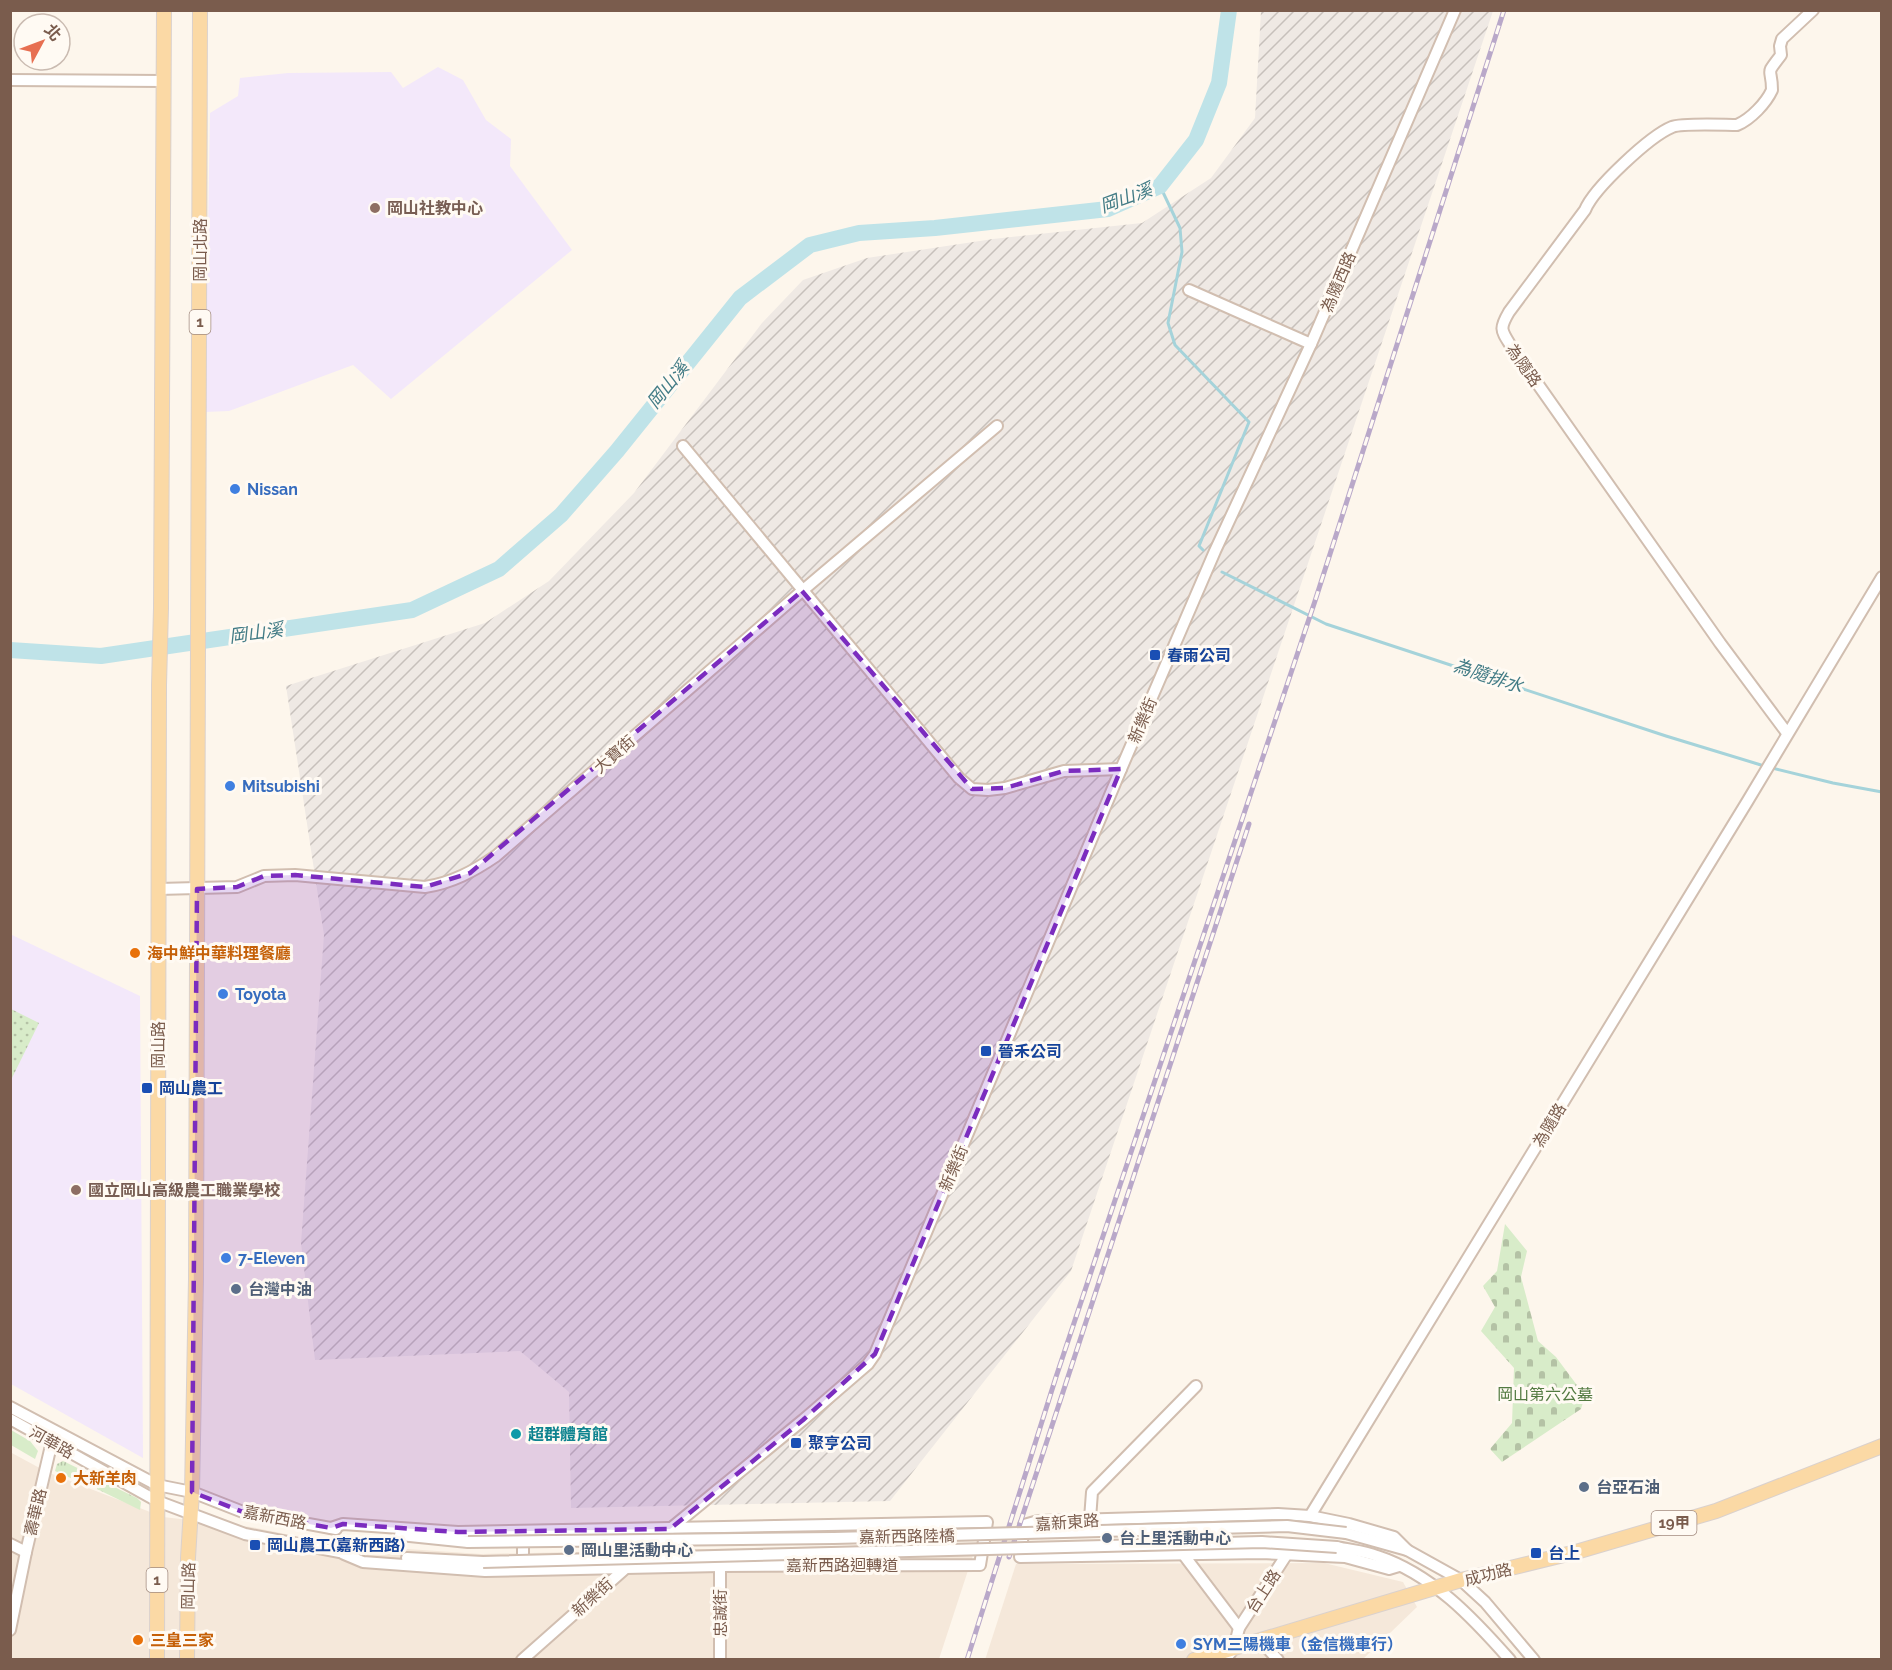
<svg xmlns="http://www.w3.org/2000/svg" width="1892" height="1670" font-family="Raleway,'Noto Sans TC',sans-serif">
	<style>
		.residential { fill: #f5e8da }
		.industrial { fill: url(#industrial-furrows) }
		.education { fill: #f3e8fa }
		.grass { fill: url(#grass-dots) }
		.cemetery { fill: url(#cemetery-stones) }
		.park { fill: url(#park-tufts) }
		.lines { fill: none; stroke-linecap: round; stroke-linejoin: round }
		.stream { stroke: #a5d3da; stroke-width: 3 }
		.river { stroke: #bfe3e8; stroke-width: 16 }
		.minor-casing { stroke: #d1beb0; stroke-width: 14 }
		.major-casing { stroke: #dad1cd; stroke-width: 16 }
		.minor { stroke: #fff; stroke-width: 10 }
		.major { stroke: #fbd9a5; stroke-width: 14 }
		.rail-casing { stroke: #b9a8c9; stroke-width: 5 }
		.rail { stroke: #fffaf3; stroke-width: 3; stroke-dasharray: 9; stroke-linecap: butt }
		.minor-bridge-casing { stroke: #d1beb0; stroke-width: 14; stroke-linecap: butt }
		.minor-bridge { stroke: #fff; stroke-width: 10 }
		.marked { fill: #7b2cbf; fill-opacity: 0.2; stroke: #7b2cbf; stroke-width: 4.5; stroke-dasharray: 12 8; stroke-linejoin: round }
		.education-dot { fill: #8d6e63; stroke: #fffaf3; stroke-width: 2 }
		.shop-dot { fill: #3f7fe0; stroke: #fffaf3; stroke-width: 2 }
		.transit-dot { fill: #1a4fb4; stroke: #fffaf3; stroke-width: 2 }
		.food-dot { fill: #e8710a; stroke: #fffaf3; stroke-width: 2 }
		.service-dot { fill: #5c6f8a; stroke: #fffaf3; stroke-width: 2 }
		.culture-dot { fill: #0f9aa8; stroke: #fffaf3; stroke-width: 2 }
		.labels { text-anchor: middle; stroke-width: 6; stroke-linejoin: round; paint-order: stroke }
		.shield { fill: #fffaf3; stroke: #a28b7f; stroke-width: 1.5 }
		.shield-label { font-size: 15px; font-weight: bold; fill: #7a5c4d }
		.education-label { font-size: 16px; font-weight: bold; fill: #785e54; stroke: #fffaf3; text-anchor: start }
		.street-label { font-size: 16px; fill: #7a5c4d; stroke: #fffaf3 }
		.shop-label { font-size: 16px; font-weight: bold; fill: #366cbe; stroke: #fffaf3; text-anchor: start }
		.transit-label { font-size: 16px; font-weight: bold; fill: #164399; stroke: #fffaf3; text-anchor: start }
		.food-label { font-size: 16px; font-weight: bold; fill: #c56008; stroke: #fffaf3; text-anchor: start }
		.service-label { font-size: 16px; font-weight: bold; fill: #4e5e75; stroke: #fffaf3; text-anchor: start }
		.park-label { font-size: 16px; fill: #537a41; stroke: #fffaf3 }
		.culture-label { font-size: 16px; font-weight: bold; fill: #0d838f; stroke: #fffaf3; text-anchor: start }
		.water-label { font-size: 18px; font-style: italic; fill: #437c86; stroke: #fffaf3 }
	</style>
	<defs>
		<pattern id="industrial-furrows" width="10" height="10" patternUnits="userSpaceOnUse" patternTransform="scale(1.5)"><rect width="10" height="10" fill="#efe9e4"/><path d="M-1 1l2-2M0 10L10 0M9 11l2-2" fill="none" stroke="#c7c0bb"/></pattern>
		<pattern id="grass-dots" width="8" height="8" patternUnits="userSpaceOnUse" patternTransform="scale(1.5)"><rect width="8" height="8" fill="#d8ecc9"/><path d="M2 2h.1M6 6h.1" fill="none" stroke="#b4c2a5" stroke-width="1.8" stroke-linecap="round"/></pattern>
		<pattern id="cemetery-stones" width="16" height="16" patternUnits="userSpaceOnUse" patternTransform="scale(1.5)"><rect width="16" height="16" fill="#d8ecc9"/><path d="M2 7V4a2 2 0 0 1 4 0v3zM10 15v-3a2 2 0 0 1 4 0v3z" fill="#b4c2a5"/></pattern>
		<pattern id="park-tufts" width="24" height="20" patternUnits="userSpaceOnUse" patternTransform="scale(1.5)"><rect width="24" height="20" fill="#d8ecc9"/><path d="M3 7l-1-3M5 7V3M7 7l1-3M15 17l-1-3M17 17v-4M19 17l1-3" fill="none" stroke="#b4c2a5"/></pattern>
	</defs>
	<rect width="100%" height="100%" fill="#fdf6ec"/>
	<g class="residential">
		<polygon points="10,1452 47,1472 163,1517 251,1527 334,1544 481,1554 977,1543 939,1659 11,1659"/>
		<polygon points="1324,1563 1403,1582 1417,1607 1363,1659 985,1660 1016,1564"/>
	</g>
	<polygon class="industrial" points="1261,11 1493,11 1071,1271 890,1501 571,1508 569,1392 520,1351 315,1360 301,1243 324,935 286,686 485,623 549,581 634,493 762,323 803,280 867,258 993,239 1142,223 1211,178 1255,118"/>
	<g class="education">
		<polygon points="438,67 463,80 486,120 511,139 510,166 572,250 391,399 353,365 229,411 205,412 210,113 238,96 240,78 288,73 391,72 403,88"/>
		<polygon points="10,934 140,996 143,1458 11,1384"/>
	</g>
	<polygon class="grass" points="11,1009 39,1023 11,1080"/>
	<polygon class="cemetery" points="1505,1224 1527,1251 1521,1277 1538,1341 1556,1357 1585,1396 1581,1409 1502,1462 1490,1449 1512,1423 1514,1368 1481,1331 1495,1307 1483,1286 1497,1271"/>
	<g class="park">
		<polygon points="11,1430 30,1441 38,1451 35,1459 11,1445"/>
		<polygon points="63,1461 90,1474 93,1479 91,1487 55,1471 57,1464"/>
		<polygon points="102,1481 137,1498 141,1502 140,1510 97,1489 98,1483"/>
	</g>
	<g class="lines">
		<g class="stream">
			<polyline points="1160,186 1180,228 1182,252 1168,323 1175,345 1249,422 1199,546 1203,550"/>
			<polyline points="1222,572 1326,624 1666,736 1761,765"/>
			<polyline points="1772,768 1833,783 1882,792"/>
		</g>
		<polyline class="river" points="10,650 101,656 412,610 499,569 561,515 617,451 740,298 810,245 859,233 935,228 1108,209 1160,186 1196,140 1219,83 1229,10"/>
		<defs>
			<g id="minor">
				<polyline points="10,80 164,81"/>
				<polyline points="1189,290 1311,344"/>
				<polyline points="683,446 959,778 972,789 988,790 1005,788 1064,771 1121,769"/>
				<path d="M1787,733L1720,643L1511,346C1501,330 1499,329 1509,312L1585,210C1594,188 1650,136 1672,127C1682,123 1724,125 1737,125C1751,119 1766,103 1772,90C1772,66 1764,77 1781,55L1780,46L1782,39L1813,10"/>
				<path d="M158,889L237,887L264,876L295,875L425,887C452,883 474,871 496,856L802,591L997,426"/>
				<polyline points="10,1407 157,1485 192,1492 243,1512 336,1529"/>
				<polyline points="10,1419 157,1501 245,1534 350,1554"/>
				<polyline points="1310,1516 1747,802 1882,577"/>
				<polyline points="1090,1519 1092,1492 1196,1386"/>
				<polyline points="1182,1521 1183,1554 1239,1628"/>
				<polyline points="331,1528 343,1524 458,1532 987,1522 980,1565 720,1566 485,1571 363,1562 344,1554"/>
				<polyline points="1346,1533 1407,1550 1461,1580 1485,1602 1534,1660"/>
				<polyline points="523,1534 523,1570"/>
				<polyline points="400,1535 468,1542"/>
				<polyline points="10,1544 26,1552"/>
				<path d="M1337,1547C1350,1550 1365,1551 1377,1556C1432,1574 1473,1618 1510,1660"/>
				<polyline points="407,1558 483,1562"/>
				<polyline points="1399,1566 1389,1569 1345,1557 1262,1553 1020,1557 1024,1525 1038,1521 1278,1514 1310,1516 1349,1524 1394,1537 1407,1550"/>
				<polyline points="10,1630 26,1552 53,1437"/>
				<polyline points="1260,1640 1278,1660"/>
				<polyline points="522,1660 670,1529 803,1420 868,1364 875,1354 1121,769 1215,551 1311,344 1455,10"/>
				<polyline points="720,1660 720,1566"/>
				<polyline points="1225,1660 1234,1648 1239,1628 1287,1554"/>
			</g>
			<g id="major">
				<polyline points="157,1660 159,685 161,608 164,10"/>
				<polyline points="187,1660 188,1558 192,1492 196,1279 200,10"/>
				<polyline points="1194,1660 1461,1580 1576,1552 1716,1511 1882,1446"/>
			</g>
		</defs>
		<use href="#minor" class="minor-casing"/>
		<use href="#major" class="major-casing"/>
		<use href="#minor" class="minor"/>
		<use href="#major" class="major"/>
		<defs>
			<g id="rail">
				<polyline points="1009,1557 1249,824"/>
				<polyline points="967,1660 1056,1377 1315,601 1504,10"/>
			</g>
		</defs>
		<use href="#rail" class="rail-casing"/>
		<use href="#rail" class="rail"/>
		<defs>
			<g id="minor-bridge">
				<polyline points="468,1542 834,1538 1287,1526 1346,1533"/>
				<polyline points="483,1562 1262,1542 1337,1547"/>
			</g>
		</defs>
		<use href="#minor-bridge" class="minor-bridge-casing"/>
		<use href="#minor-bridge" class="minor-bridge"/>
	</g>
	<path class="marked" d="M802,591L972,789L1005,788L1064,771L1121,769L875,1354L803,1420L670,1529L458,1532L343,1524L331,1528L243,1512L192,1492L197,889L237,887L264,876L295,875L425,887L470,873Z"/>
	<g class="education-dot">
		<circle cx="375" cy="208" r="6"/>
		<circle cx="76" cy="1190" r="6"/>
	</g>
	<g class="shop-dot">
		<circle cx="235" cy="489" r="6"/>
		<circle cx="230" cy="786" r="6"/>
		<circle cx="223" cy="994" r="6"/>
		<circle cx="226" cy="1258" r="6"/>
		<circle cx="1181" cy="1644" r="6"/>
	</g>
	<g class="transit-dot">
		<rect x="1149" y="649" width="12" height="12" rx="3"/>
		<rect x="980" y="1045" width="12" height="12" rx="3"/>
		<rect x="141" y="1082" width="12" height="12" rx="3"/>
		<rect x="790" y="1437" width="12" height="12" rx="3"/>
		<rect x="249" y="1539" width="12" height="12" rx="3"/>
		<rect x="1530" y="1547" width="12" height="12" rx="3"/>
	</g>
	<g class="food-dot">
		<circle cx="135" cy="953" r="6"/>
		<circle cx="61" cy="1478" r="6"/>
		<circle cx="138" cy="1640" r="6"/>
	</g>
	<g class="service-dot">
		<circle cx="236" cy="1289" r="6"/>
		<circle cx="1584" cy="1487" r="6"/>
		<circle cx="1107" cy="1538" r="6"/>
		<circle cx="569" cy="1550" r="6"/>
	</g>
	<circle class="culture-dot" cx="516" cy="1434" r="6"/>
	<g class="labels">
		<g class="shield">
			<rect x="189.5" y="310" width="21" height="24" rx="4.5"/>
			<rect x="1651.5" y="1511" width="45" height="24" rx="4.5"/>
			<rect x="146.5" y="1568" width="21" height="24" rx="4.5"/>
		</g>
		<g class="shield-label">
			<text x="200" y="327">1</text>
			<text x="1674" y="1528">19甲</text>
			<text x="157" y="1585">1</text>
		</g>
		<g class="education-label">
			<text x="387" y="214">岡山社教中心</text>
			<text x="88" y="1196">國立岡山高級農工職業學校</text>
		</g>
		<g class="street-label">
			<text transform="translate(200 250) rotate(-90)" y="6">岡山北路</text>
			<text transform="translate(1338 282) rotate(-67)" y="6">為隨西路</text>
			<text transform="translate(1524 365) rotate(55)" y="6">為隨路</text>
			<text transform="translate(1142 720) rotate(-67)" y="6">新樂街</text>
			<text transform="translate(614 754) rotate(-41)" y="6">大寶街</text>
			<text transform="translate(158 1045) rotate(-90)" y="6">岡山路</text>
			<text transform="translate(1549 1125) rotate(-59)" y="6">為隨路</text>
			<text transform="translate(953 1168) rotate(-67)" y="6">新樂街</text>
			<text transform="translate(52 1442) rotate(29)" y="6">河華路</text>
			<text transform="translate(35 1512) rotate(-77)" y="6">壽華路</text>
			<text transform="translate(275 1517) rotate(11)" y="6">嘉新西路</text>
			<text transform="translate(1067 1522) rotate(-4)" y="6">嘉新東路</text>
			<text transform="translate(907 1536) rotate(-1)" y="6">嘉新西路陸橋</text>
			<text x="842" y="1571">嘉新西路迴轉道</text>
			<text transform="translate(1488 1574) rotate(-14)" y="6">成功路</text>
			<text transform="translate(188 1586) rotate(-89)" y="6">岡山路</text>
			<text transform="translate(1263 1591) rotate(-57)" y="6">台上路</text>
			<text transform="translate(592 1597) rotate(-42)" y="6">新樂街</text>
			<text transform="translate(720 1613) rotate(-90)" y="6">忠誠街</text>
		</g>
		<g class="shop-label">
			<text x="247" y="495">Nissan</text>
			<text x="242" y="792">Mitsubishi</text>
			<text x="235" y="1000">Toyota</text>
			<text x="238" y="1264">7-Eleven</text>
			<text x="1193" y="1650">SYM三陽機車（金信機車行）</text>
		</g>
		<g class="transit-label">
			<text x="1167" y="661">春雨公司</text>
			<text x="998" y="1057">晉禾公司</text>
			<text x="159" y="1094">岡山農工</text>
			<text x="808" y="1449">聚亨公司</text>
			<text x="267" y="1551">岡山農工(嘉新西路)</text>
			<text x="1548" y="1559">台上</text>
		</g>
		<g class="food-label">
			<text x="147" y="959">海中鮮中華料理餐廳</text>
			<text x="73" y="1484">大新羊肉</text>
			<text x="150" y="1646">三皇三家</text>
		</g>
		<g class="service-label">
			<text x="248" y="1295">台灣中油</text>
			<text x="1596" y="1493">台亞石油</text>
			<text x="1119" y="1544">台上里活動中心</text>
			<text x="581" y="1556">岡山里活動中心</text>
		</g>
		<g class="park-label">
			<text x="1545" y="1400">岡山第六公墓</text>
		</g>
		<g class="culture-label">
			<text x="528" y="1440">超群體育館</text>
		</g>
		<g class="water-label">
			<text transform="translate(1126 198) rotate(-20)" y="6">岡山溪</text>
			<text transform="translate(668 385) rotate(-51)" y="6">岡山溪</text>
			<text transform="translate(256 633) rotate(-8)" y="6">岡山溪</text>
			<text transform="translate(1488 676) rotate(18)" y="6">為隨排水</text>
		</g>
	</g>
	<rect width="1892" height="1670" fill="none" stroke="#7a5c4d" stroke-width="24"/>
	<g transform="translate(42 42) rotate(49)"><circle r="28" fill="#fffaf3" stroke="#cabbb1" stroke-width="1.5"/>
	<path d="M0-4.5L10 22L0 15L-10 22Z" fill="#e76f51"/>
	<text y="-9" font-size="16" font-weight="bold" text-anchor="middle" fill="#7a5c4d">北</text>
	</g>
</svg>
